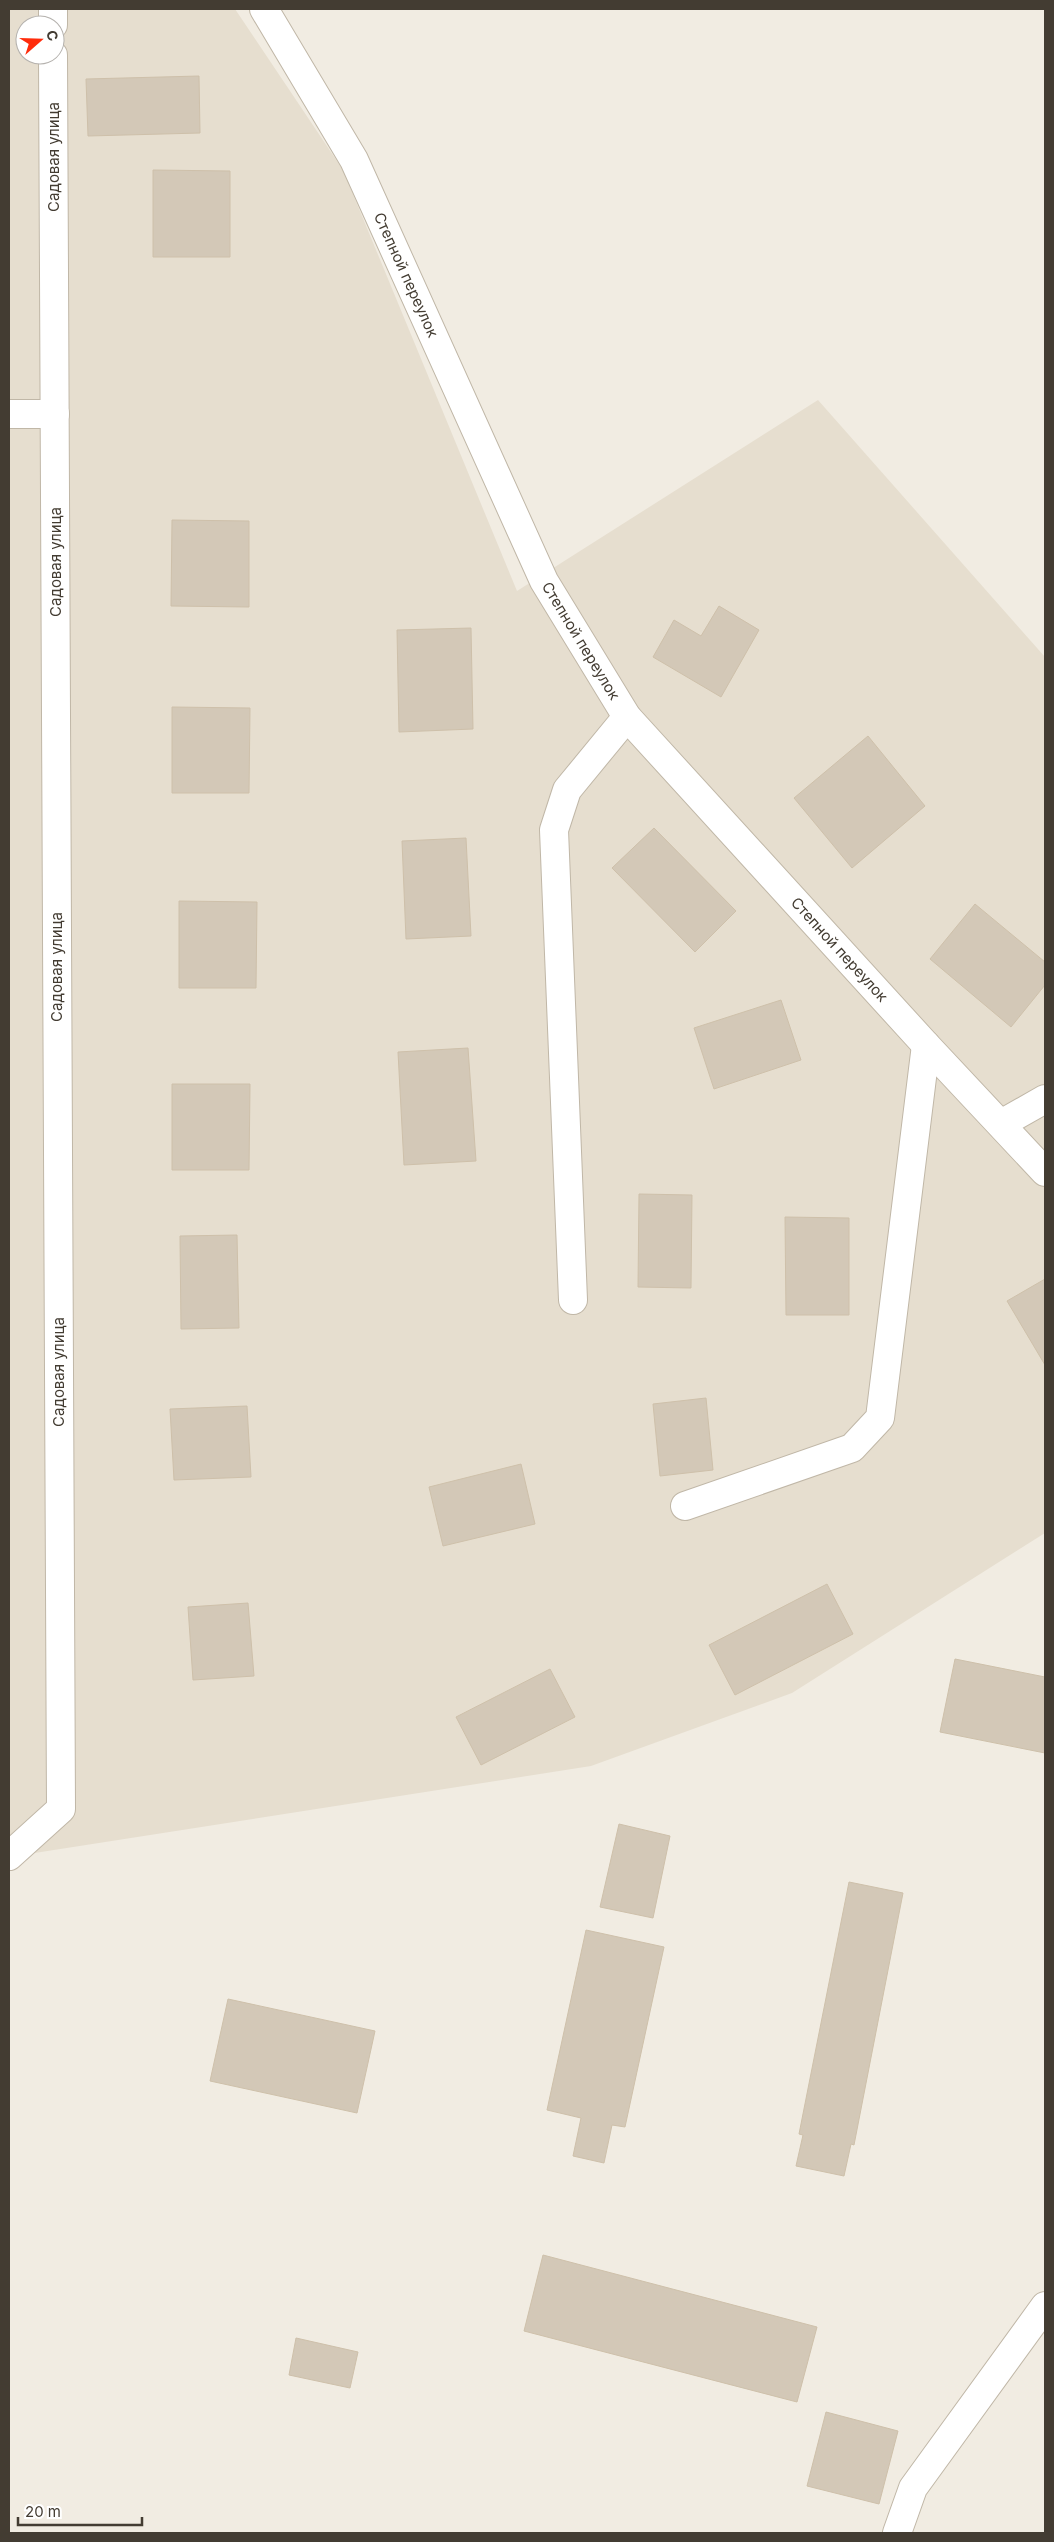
<svg xmlns="http://www.w3.org/2000/svg" width="1054" height="2542" font-family="Inter,sans-serif">
	<style>
		.residential { fill: #e6decf; fill-rule: evenodd }
		.building { fill: #d3c8b7; stroke: #cec0aa }
		.lines { fill: none; stroke-linecap: round; stroke-linejoin: round }
		.minor-casing { stroke: #c0b7a7; stroke-width: 30 }
		.minor { stroke: #fff; stroke-width: 28 }
		.labels { text-anchor: middle; stroke-width: 4; stroke-linejoin: round; paint-order: stroke }
		.street-label { font-size: 15px; fill: #433c32; stroke: #fff }
	</style>
	<rect width="100%" height="100%" fill="#f1ece2"/>
	<path class="residential" d="M9,9H235L343,170L517,591L818,400L1045,657V1533L792,1693L591,1766L9,1857ZM25,25H55V55H25Z"/>
	<g class="building">
		<polygon points="199,76 200,133 88,136 86,79"/>
		<polygon points="153,170 230,171 230,257 153,257"/>
		<polygon points="172,520 249,521 249,607 171,606"/>
		<polygon points="719,606 759,630 721,697 653,657 674,620 701,636"/>
		<polygon points="471,628 473,729 399,732 397,630"/>
		<polygon points="172,707 250,708 249,793 172,793"/>
		<polygon points="868,736 925,806 852,868 794,798"/>
		<polygon points="654,828 736,911 695,952 612,868"/>
		<polygon points="466,838 471,936 406,939 402,841"/>
		<polygon points="179,901 257,902 256,988 179,988"/>
		<polygon points="975,904 1045,962 1045,985 1011,1027 930,959"/>
		<polygon points="781,1000 801,1060 714,1089 694,1028"/>
		<polygon points="468,1048 476,1161 404,1165 398,1052"/>
		<polygon points="172,1084 250,1084 249,1170 172,1170"/>
		<polygon points="639,1194 692,1195 691,1288 638,1287"/>
		<polygon points="785,1217 849,1218 849,1315 786,1315"/>
		<polygon points="237,1235 239,1328 181,1329 180,1236"/>
		<polygon points="1045,1279 1045,1365 1007,1301"/>
		<polygon points="706,1398 713,1470 660,1476 653,1404"/>
		<polygon points="247,1406 251,1477 174,1480 170,1409"/>
		<polygon points="521,1464 535,1524 443,1546 429,1487"/>
		<polygon points="827,1584 853,1634 735,1695 709,1645"/>
		<polygon points="248,1603 254,1676 193,1680 188,1607"/>
		<polygon points="955,1659 1045,1677 1045,1753 940,1732"/>
		<polygon points="550,1669 575,1717 481,1765 456,1717"/>
		<polygon points="619,1824 670,1836 653,1918 600,1907"/>
		<polygon points="849,1882 903,1893 854,2145 851,2144 844,2176 796,2166 803,2135 799,2134"/>
		<polygon points="586,1930 664,1947 625,2127 612,2125 604,2163 573,2156 581,2118 547,2110"/>
		<polygon points="228,1999 375,2031 357,2113 210,2081"/>
		<polygon points="543,2255 817,2327 797,2402 524,2331"/>
		<polygon points="296,2338 358,2352 350,2388 289,2375"/>
		<polygon points="826,2412 898,2431 879,2504 807,2486"/>
	</g>
	<g class="lines">
		<defs>
			<g id="minor">
				<polyline points="53,9 53,25"/>
				<path id="s1" d="M264,9L354,160L544,581L627,717L926,1045L1045,1172"/>
				<polyline points="9,414 55,414"/>
				<polyline points="1001,1124 1045,1099"/>
				<polyline points="573,1300 554,830 567,790 627,717"/>
				<polyline points="685,1506 852,1448 880,1418 926,1045"/>
				<polyline points="9,1856 61,1809 53,55"/>
				<polyline points="897,2533 913,2488 1045,2306"/>
			</g>
		</defs>
		<use href="#minor" class="minor-casing"/>
		<use href="#minor" class="minor"/>
	</g>
	<g class="labels">
		<g class="street-label">
			<text transform="translate(54 157) rotate(-90)" y="5">Садовая улица</text>
			<text dy="5" stroke="none"><textPath href="#s1" startOffset="302">Степной переулок</textPath></text>
			<text transform="translate(56 562) rotate(-90)" y="5">Садовая улица</text>
			<text dy="5" stroke="none"><textPath href="#s1" startOffset="708">Степной переулок</textPath></text>
			<text dy="5" stroke="none"><textPath href="#s1" startOffset="1112">Степной переулок</textPath></text>
			<text transform="translate(57 967) rotate(-90)" y="5">Садовая улица</text>
			<text transform="translate(59 1372) rotate(-90)" y="5">Садовая улица</text>
		</g>
	</g>
	<rect width="1054" height="2542" fill="none" stroke="#433c32" stroke-width="20"/>
	<g transform="translate(40 40) rotate(70)"><circle r="24" fill="#ffffff" stroke="#b4b1ad"/>
	<path d="M0-4L9 19L0 12L-9 19Z" fill="#ff2c0b"/>
	<text y="-8" font-size="14" font-weight="bold" text-anchor="middle" fill="#433c32">С</text>
	</g>
	<path d="M18 2517v8h124v-8" fill="none" stroke="#433c32" stroke-width="2.5"/>
	<text x="25" y="2517" font-size="15" fill="#433c32" stroke="#ffffff" stroke-width="4" paint-order="stroke">20 m</text>
</svg>
